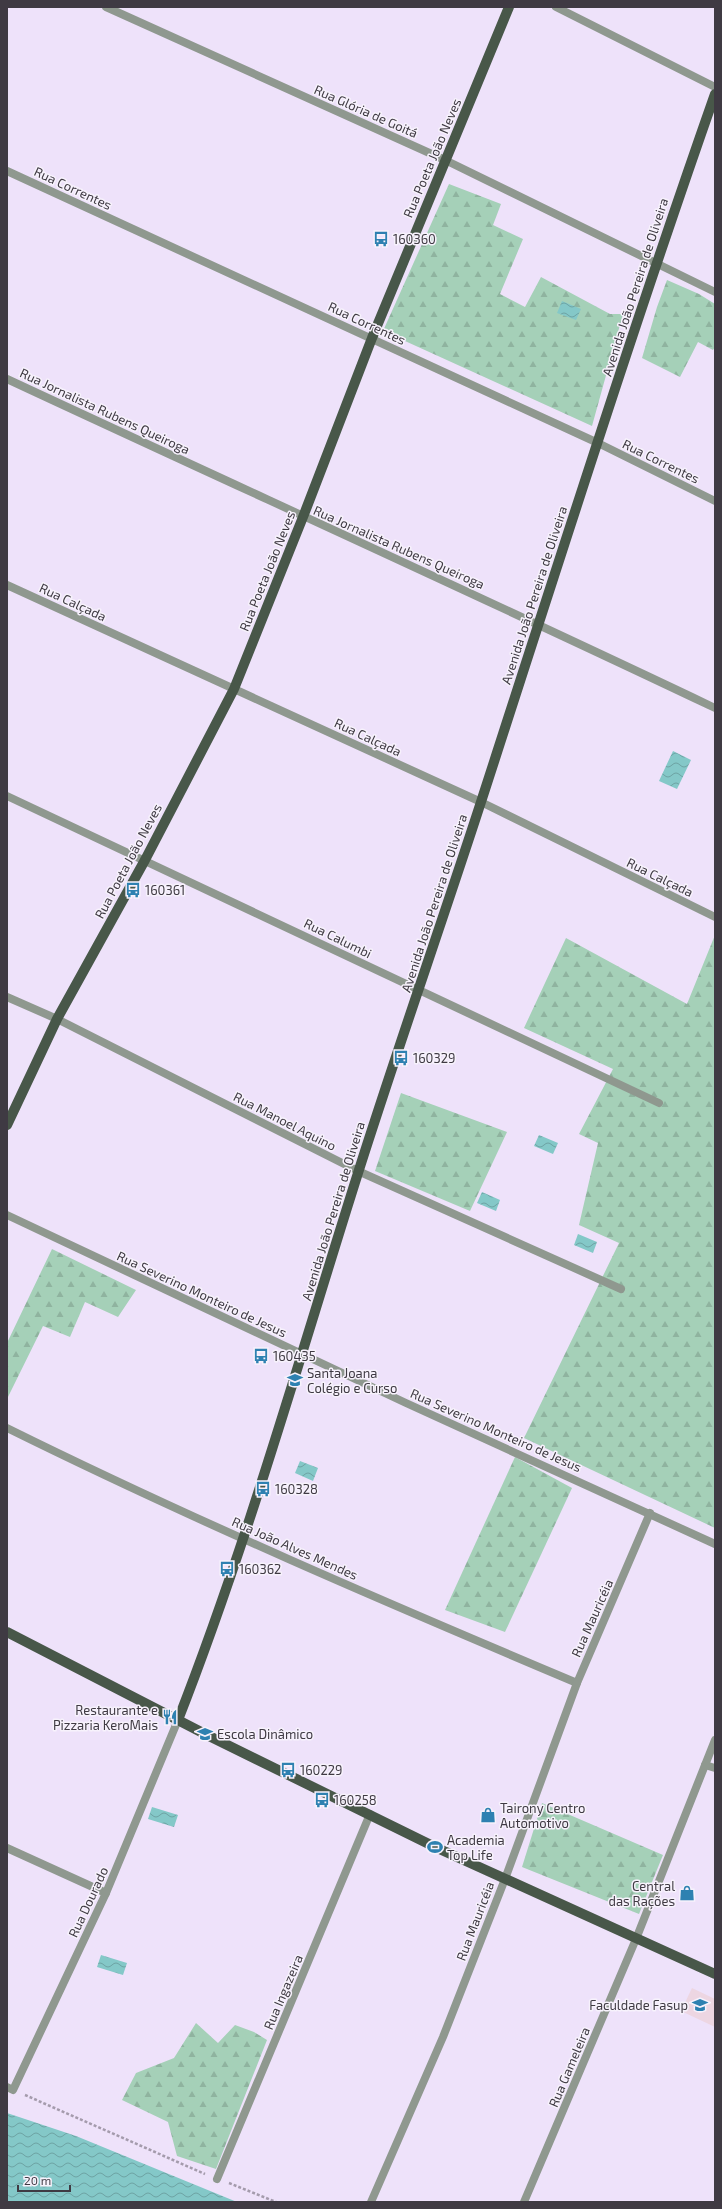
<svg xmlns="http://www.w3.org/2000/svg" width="722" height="2209" font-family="'Exo 2',sans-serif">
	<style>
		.education { fill: #edd6e2 }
		.forest { fill: url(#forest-firs) }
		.water { fill: url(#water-waves) }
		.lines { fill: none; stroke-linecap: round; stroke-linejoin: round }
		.path { stroke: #a49bac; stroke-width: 2.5; stroke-dasharray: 3 2; stroke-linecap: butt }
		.minor { stroke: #8f988f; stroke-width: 8 }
		.primary { stroke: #485749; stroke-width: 10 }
		.labels { text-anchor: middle; stroke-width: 3; stroke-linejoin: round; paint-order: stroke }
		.street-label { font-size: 13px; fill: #3f3a43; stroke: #f7f2fc }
		.poi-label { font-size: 13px; fill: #3f3a43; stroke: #f7f2fc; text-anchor: start }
	</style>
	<defs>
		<pattern id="forest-firs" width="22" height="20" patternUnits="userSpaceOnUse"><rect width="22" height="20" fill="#a5d0b8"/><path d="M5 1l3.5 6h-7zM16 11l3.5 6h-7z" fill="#8fb39f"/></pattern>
		<pattern id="water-waves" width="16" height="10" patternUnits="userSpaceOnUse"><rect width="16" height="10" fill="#84c8c8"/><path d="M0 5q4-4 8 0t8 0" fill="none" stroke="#6da3a4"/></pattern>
	</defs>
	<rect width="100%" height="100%" fill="#eee2fa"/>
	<polygon class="education" points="692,1988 715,1999 715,2027 681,2011"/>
	<g class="forest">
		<polygon points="449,184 501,204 493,225 523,239 500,294 525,307 541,277 610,314 623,314 592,426 383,331"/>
		<polygon points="667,280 699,294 715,304 715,347 713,350 698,342 680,377 642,358 657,307"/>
		<polygon points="715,935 715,1528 524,1438 619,1243 579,1225 598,1143 579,1134 613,1069 524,1028 566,938 687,1004"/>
		<polygon points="401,1093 507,1132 470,1211 375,1171"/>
		<polygon points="52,1249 136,1290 118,1317 85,1302 70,1337 43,1326 7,1399 7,1343"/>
		<polygon points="515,1457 572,1488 505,1632 445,1610"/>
		<polygon points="542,1803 663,1855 639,1914 522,1867"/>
		<polygon points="196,2023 218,2043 235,2025 254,2032 267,2040 216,2169 177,2156 168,2122 122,2100 136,2073 174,2058"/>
	</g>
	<g class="water">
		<polygon points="562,301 581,309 576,320 557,313"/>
		<polygon points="673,751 691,760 677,789 659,781"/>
		<polygon points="539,1135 558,1143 553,1154 534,1146"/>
		<polygon points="482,1192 500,1200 496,1211 477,1203"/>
		<polygon points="578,1234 597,1242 593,1253 574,1245"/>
		<polygon points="300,1461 318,1468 313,1481 295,1473"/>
		<polygon points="152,1807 178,1815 174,1827 148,1819"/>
		<polygon points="101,1955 127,1963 123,1975 97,1967"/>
		<polygon points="7,2113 76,2136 237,2202 7,2202"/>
	</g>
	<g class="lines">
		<g class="path">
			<polyline points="25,2095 205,2174"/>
			<polyline points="229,2183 276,2202"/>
		</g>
		<g class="minor">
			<polyline points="106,7 445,160 715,292"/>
			<polyline points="556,7 715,87"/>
			<polyline points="7,171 598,443 715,501"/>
			<path d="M7,379C243,489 480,596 715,708"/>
			<polyline points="7,585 481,802 715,917"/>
			<polyline points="7,796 659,1103"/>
			<polyline points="7,997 57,1019 358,1171 621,1289"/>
			<polyline points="7,1215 406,1403 715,1544"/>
			<path d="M7,1428C193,1520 385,1602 577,1683"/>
			<polyline points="705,1765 715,1768"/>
			<polyline points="7,1848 106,1893"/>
			<polyline points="7,2087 13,2090 106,1893 178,1720"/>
			<polyline points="217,2179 370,1814"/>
			<polyline points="371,2202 443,2037 505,1879 577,1683 650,1513"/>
			<polyline points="524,2202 636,1939 715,1740"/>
		</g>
		<g class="primary">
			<polyline points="7,1125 57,1019 145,860 234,689 303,517 372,338 509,7"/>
			<polyline points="7,1632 205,1734 435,1847 715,1974"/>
			<path d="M178,1720C248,1541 300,1356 358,1173C397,1050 440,928 480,805C557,568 632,330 715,94"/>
		</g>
	</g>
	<defs>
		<symbol id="bus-bare" viewBox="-9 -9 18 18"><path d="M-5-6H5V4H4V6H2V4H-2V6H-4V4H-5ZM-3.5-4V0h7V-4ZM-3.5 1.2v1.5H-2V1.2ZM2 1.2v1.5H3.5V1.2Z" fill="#2e81b1" stroke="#f7f2fc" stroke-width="2.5" paint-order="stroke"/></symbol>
		<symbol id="school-bare" viewBox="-9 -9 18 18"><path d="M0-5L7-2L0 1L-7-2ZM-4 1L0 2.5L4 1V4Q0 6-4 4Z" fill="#2e81b1" stroke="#f7f2fc" stroke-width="2.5" paint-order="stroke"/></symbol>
		<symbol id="restaurant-bare" viewBox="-9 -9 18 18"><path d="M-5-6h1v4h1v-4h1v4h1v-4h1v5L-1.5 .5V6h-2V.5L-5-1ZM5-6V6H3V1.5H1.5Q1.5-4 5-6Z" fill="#2e81b1" stroke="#f7f2fc" stroke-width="2.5" paint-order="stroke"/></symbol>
		<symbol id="shop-bare" viewBox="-9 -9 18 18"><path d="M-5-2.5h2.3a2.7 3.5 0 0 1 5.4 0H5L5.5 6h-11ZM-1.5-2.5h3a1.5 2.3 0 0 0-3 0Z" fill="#2e81b1" stroke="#f7f2fc" stroke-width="2.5" paint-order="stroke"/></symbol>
		<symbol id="stadium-bare" viewBox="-9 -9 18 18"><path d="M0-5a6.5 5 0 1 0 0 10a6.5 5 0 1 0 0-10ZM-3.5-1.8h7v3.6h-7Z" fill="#2e81b1" stroke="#f7f2fc" stroke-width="2.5" paint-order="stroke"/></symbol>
		<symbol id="university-bare" viewBox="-9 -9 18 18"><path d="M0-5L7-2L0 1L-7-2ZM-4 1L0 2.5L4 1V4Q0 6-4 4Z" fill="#2e81b1" stroke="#f7f2fc" stroke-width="2.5" paint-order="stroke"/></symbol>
	</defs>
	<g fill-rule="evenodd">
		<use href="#bus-bare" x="370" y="228" width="22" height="22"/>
		<use href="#bus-bare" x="122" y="879" width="22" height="22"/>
		<use href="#bus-bare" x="390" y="1047" width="22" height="22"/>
		<use href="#bus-bare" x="250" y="1345" width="22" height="22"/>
		<use href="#school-bare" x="284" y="1369" width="22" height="22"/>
		<use href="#bus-bare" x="252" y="1478" width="22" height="22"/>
		<use href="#bus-bare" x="216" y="1558" width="22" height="22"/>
		<use href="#restaurant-bare" x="159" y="1706" width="22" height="22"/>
		<use href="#school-bare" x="194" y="1723" width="22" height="22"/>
		<use href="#bus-bare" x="277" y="1759" width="22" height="22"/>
		<use href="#bus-bare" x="311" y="1789" width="22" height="22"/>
		<use href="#shop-bare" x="477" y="1804" width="22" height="22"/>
		<use href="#stadium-bare" x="424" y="1836" width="22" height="22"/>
		<use href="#shop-bare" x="676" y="1882" width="22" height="22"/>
		<use href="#university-bare" x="689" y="1994" width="22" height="22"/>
	</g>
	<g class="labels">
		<g class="street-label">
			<text transform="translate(366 111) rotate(24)" y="5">Rua Glória de Goitá</text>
			<text transform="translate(432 158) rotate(-67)" y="5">Rua Poeta João Neves</text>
			<text transform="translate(73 188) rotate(25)" y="5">Rua Correntes</text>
			<text transform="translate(635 287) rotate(-72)" y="5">Avenida João Pereira de Oliveira</text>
			<text transform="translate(367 323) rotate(25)" y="5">Rua Correntes</text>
			<text transform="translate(105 411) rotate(25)" y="5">Rua Jornalista Rubens Queiroga</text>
			<text transform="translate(661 461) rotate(26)" y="5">Rua Correntes</text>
			<text transform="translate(399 547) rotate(24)" y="5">Rua Jornalista Rubens Queiroga</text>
			<text transform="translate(267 571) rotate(-68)" y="5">Rua Poeta João Neves</text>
			<text transform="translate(534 595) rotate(-72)" y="5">Avenida João Pereira de Oliveira</text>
			<text transform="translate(73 602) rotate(25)" y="5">Rua Calçada</text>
			<text transform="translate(368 737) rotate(25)" y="5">Rua Calçada</text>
			<text transform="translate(128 861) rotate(-62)" y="5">Rua Poeta João Neves</text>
			<text transform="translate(660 877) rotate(26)" y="5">Rua Calçada</text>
			<text transform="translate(434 903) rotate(-72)" y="5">Avenida João Pereira de Oliveira</text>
			<text transform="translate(338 938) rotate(26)" y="5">Rua Calumbi</text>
			<text transform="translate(285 1121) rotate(27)" y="5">Rua Manoel Aquino</text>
			<text transform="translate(333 1211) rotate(-73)" y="5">Avenida João Pereira de Oliveira</text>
			<text transform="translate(202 1294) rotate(25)" y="5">Rua Severino Monteiro de Jesus</text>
			<text transform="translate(496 1430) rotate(24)" y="5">Rua Severino Monteiro de Jesus</text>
			<text transform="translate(295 1548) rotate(24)" y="5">Rua João Alves Mendes</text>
			<text transform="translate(592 1618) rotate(-66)" y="5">Rua Mauricéia</text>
			<text transform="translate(88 1902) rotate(-65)" y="5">Rua Dourado</text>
			<text transform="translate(475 1921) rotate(-69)" y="5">Rua Mauricéia</text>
			<text transform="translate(283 1992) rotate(-67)" y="5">Rua Ingazeira</text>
			<text transform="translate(569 2067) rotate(-67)" y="5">Rua Gameleira</text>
		</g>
		<g class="poi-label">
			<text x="393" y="244">160360</text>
			<text x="145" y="895">160361</text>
			<text x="413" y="1063">160329</text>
			<text x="273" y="1361">160435</text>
			<text x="307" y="1378">Santa Joana<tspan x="307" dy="15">Colégio e Curso</tspan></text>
			<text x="275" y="1494">160328</text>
			<text x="239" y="1574">160362</text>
			<text x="158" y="1715" text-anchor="end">Restaurante e<tspan x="158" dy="15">Pizzaria KeroMais</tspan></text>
			<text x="217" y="1739">Escola Dinâmico</text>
			<text x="300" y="1775">160229</text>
			<text x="334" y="1805">160258</text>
			<text x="500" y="1813">Tairony Centro<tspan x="500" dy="15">Automotivo</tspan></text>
			<text x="447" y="1845">Academia<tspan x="447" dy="15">Top Life</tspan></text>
			<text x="675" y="1891" text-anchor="end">Central<tspan x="675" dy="15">das Rações</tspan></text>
			<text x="688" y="2010" text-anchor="end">Faculdade Fasup</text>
		</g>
	</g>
	<rect width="722" height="2209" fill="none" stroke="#3f3a43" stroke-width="16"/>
	<path d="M18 2185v6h52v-6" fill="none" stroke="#3f3a43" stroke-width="2"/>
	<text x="24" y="2185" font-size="12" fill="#3f3a43" stroke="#f7f2fc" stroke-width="3" paint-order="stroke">20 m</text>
</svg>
